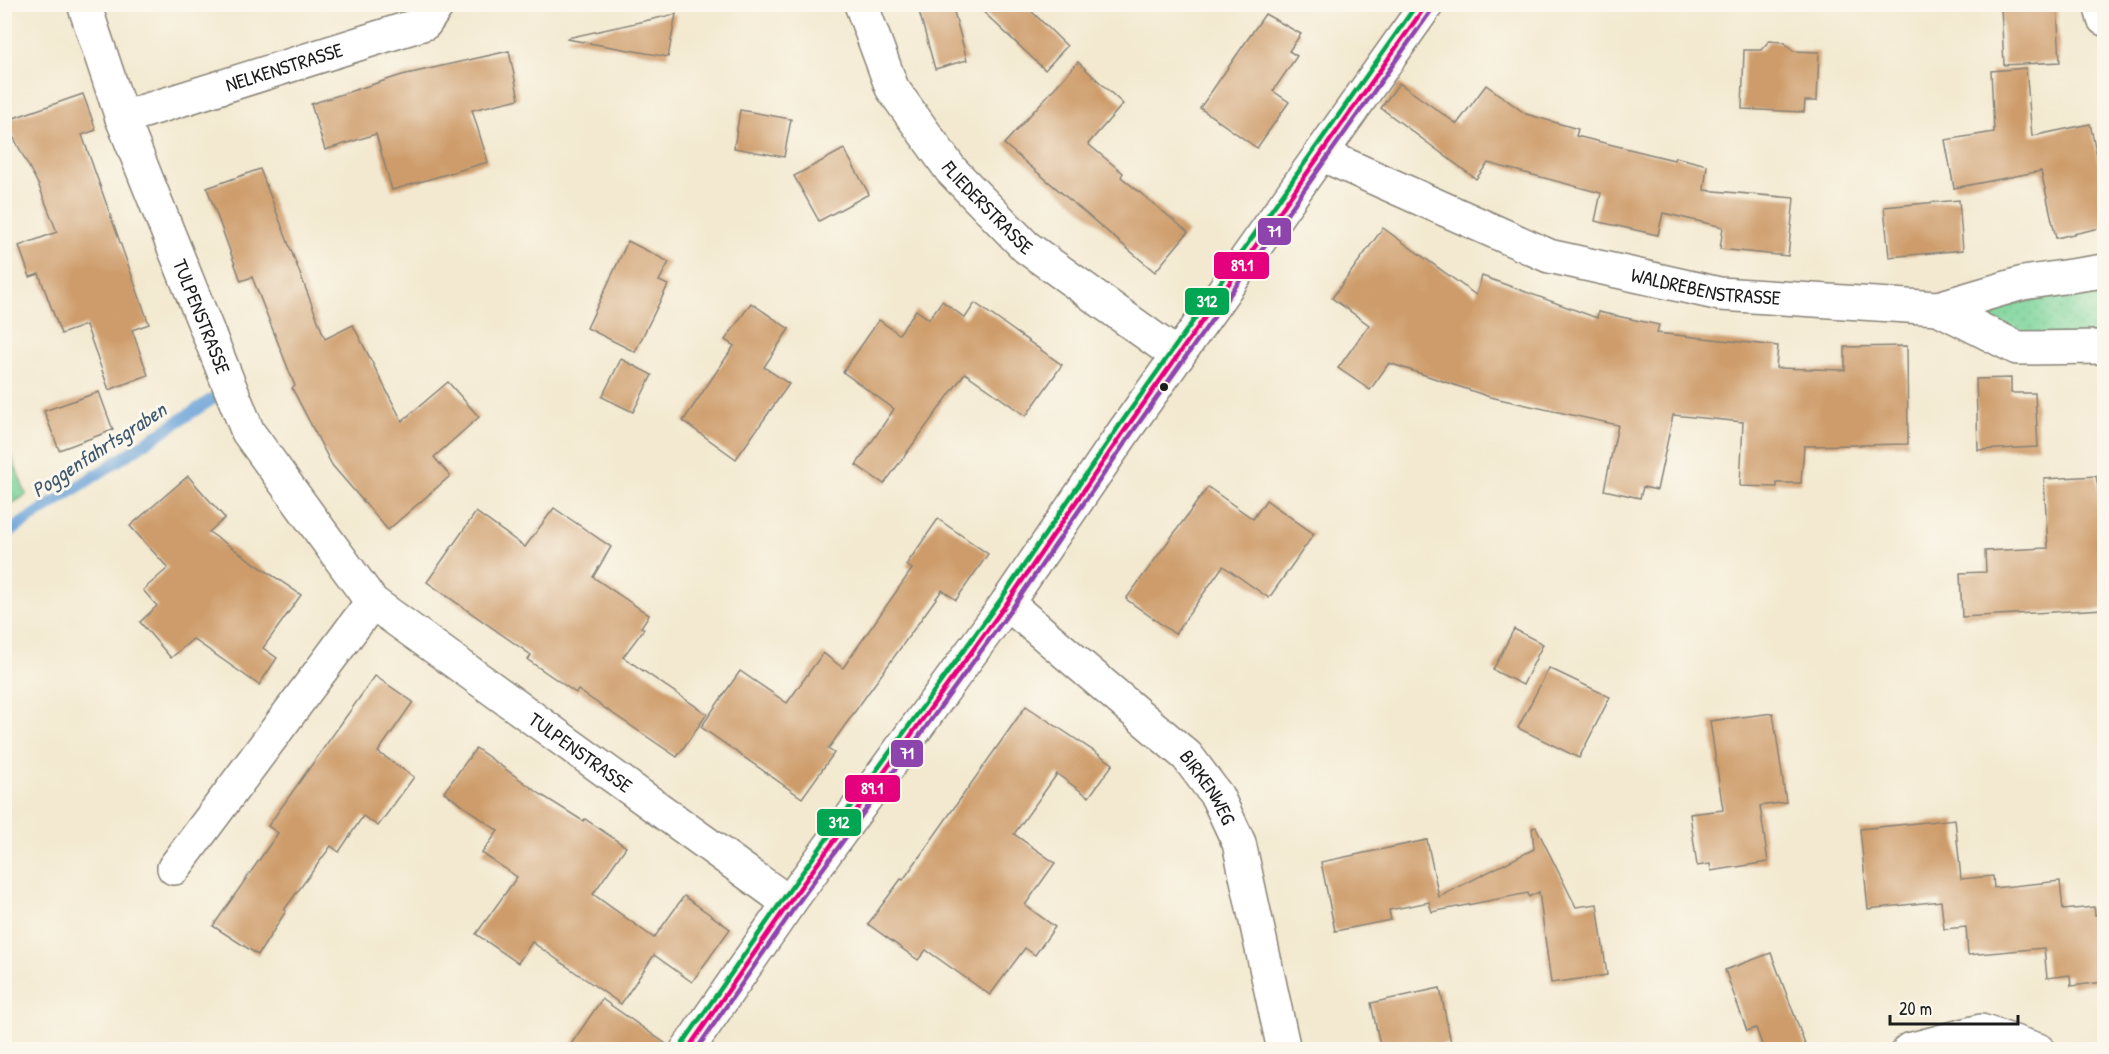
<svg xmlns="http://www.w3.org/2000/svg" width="2109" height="1054" font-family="'Patrick Hand',sans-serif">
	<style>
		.green { fill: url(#green-dots); stroke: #4b785b; stroke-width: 1.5 }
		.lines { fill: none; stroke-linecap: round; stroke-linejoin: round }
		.stream { stroke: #68a1d7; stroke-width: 12 }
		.building { fill: #ce9c6b }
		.minor-casing { stroke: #888276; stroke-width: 36 }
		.minor { stroke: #fff; stroke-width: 33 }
		.bus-1-casing { stroke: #fbf7ec; stroke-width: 9 }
		.bus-2-casing { stroke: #fbf7ec; stroke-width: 9 }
		.bus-3-casing { stroke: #fbf7ec; stroke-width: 9 }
		.bus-1 { stroke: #e5007d; stroke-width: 4.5 }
		.bus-2 { stroke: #8e44ad; stroke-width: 4.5 }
		.bus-3 { stroke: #00a651; stroke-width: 4.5 }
		.bus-dot { fill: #1c1c1c; stroke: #fbf7ec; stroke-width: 2 }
		.labels { text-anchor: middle; stroke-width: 6; stroke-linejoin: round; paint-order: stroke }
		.street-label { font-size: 20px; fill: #1c1c1c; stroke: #fbf7ec }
		.water-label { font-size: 21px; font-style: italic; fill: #3e5870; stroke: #fbf7ec }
		.line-badge { stroke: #fbf7ec; stroke-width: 2 }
		.badge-label { font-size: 16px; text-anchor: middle; font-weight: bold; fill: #fff }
	</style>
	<defs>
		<pattern id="green-dots" width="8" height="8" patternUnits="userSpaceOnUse" patternTransform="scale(1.5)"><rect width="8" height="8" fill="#7ad49a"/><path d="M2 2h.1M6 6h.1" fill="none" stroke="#69b584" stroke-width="1.8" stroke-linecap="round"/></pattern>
	</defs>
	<rect width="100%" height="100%" fill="#fbf7ec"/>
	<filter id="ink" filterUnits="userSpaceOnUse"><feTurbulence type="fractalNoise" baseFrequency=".0167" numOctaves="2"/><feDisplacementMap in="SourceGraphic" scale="12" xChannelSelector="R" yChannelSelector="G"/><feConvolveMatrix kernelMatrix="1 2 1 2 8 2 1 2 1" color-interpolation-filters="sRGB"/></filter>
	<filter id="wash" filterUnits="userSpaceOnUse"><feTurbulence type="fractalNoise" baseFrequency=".008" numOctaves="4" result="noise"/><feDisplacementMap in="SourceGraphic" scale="24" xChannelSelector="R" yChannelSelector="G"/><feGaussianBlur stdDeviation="1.35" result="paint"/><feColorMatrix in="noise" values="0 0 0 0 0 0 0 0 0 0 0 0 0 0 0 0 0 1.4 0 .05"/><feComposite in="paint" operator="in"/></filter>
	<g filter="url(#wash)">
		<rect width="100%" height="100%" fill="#f3e9d0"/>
		<g class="green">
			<polygon points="2104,285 2104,335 2036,338 1989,323 1998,307"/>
			<polygon points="5,439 26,495 5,508 4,508"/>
		</g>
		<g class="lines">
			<polyline class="stream" points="4,535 214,398"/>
		</g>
		<g id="blocks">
			<g class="building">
				<polygon points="917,4 952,4 967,60 935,69"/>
				<polygon points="975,4 1024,4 1067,46 1045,70"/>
				<polygon points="2057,4 2060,62 2004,65 2001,7"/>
				<polygon points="676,14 668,57 567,39 567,38"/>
				<polygon points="1265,14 1301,34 1289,51 1297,56 1273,91 1289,102 1257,148 1200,108"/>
				<polygon points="1769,41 1784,42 1793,51 1819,52 1817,101 1805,101 1804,112 1742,109 1744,50 1761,50"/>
				<polygon points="509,51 519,99 472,110 488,162 392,190 376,134 325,150 311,104 402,75"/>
				<polygon points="1078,62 1123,104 1088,144 1123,173 1121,177 1188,232 1155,272 1004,144"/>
				<polygon points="2026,68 2032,136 2090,124 2104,187 2104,227 2056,238 2041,171 1954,188 1945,140 1994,132 1991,71"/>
				<polygon points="1399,83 1457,124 1486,85 1526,114 1578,129 1576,136 1674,160 1675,157 1707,165 1704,190 1794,198 1788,256 1720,249 1723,227 1663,213 1658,235 1595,221 1601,193 1488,163 1476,179 1381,108"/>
				<polygon points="83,94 96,130 82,135 149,324 132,330 148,375 109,390 86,325 61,334 39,274 30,277 19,246 57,232 39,186 5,121"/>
				<polygon points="740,110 791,119 784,157 734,148"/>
				<polygon points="844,149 869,194 819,221 794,176"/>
				<polygon points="260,169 325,339 353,325 402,421 448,382 479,417 434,457 450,476 388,530 332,465 292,388 295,386 252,277 241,281 207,188"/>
				<polygon points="1959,200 1963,250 1889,257 1884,207"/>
				<polygon points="1383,228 1476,295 1482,276 1597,318 1598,312 1659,325 1657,333 1778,346 1776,368 1845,370 1845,347 1907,346 1908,444 1804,446 1801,483 1777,483 1777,487 1740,486 1743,422 1673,415 1657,490 1643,487 1640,498 1604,490 1618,425 1490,397 1389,363 1370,390 1338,368 1369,325 1332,298"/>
				<polygon points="628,241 669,262 659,281 668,285 635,352 587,328"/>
				<polygon points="942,301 965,318 975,303 1062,365 1026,416 965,373 884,484 856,465 894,409 843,372 879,320 899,334 916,310 929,319"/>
				<polygon points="751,303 789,329 764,367 789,384 736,459 683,421 734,346 725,340"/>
				<polygon points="621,359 652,375 633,412 602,397"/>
				<polygon points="2011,378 2011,393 2035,393 2038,447 1978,450 1976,379"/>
				<polygon points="99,392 113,430 59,450 44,411"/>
				<polygon points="188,476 225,518 209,532 301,595 263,648 277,658 259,685 193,639 171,658 140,622 157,606 143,590 168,568 130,526"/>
				<polygon points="2096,476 2104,520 2104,609 1962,617 1960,573 1986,572 1985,551 2048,548 2044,479"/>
				<polygon points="1208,487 1253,519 1266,500 1314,534 1269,598 1223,566 1175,634 1126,599"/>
				<polygon points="554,508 611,547 593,577 649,615 641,627 644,629 623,657 707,714 677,757 578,690 576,693 528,660 531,655 427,582 476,512 525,547"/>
				<polygon points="938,519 988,554 956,600 942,590 828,749 834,753 802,798 701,727 740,671 787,703 823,653 843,668 912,569 906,565"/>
				<polygon points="1514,629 1543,644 1523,685 1493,670"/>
				<polygon points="1549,668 1610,697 1579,758 1518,728"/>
				<polygon points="375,676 413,702 378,752 414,777 378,826 363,816 339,852 331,846 284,910 286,911 258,955 213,926 278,833 268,826"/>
				<polygon points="1026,706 1113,764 1089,797 1057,774 1014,834 1055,863 1025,905 1055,927 1035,955 1025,948 990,995 926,950 918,960 868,924 901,879 903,880"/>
				<polygon points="1773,713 1786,802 1760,806 1768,862 1711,871 1710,864 1697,866 1690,814 1723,810 1710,721"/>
				<polygon points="476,748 543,796 583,821 585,819 626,847 593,894 654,938 684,896 730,929 692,982 654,955 621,1004 532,942 518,963 476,934 517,877 482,853 498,831 444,792"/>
				<polygon points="1955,819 1961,879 1993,876 1994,888 2060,881 2063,910 2094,907 2095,915 2104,914 2104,982 2071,986 2070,975 2047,978 2044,948 1968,955 1966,927 1944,929 1941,901 1868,909 1860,829"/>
				<polygon points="1536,827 1576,907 1597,904 1607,975 1551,983 1539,892 1529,897 1528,893 1432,912 1429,902 1389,910 1391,920 1335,931 1321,862 1427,840 1439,897 1534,849 1532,828"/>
				<polygon points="1771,953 1794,1014 1807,1050 1764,1050 1756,1028 1747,1031 1725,970"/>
				<polygon points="1440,988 1451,1043 1423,1050 1381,1050 1371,1003"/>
				<polygon points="602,999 669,1046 668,1050 567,1050"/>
			</g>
		</g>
	</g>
	<g filter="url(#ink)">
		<use href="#blocks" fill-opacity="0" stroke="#888276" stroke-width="1.5"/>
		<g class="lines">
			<defs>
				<g id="minor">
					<path id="s1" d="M84,4L122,118L248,432L372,602L789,903"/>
					<path id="s2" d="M861,4L892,88L951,170L1026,247L1178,356"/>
					<polyline points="2100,4 2104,19"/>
					<path id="s3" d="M122,118L425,23L438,4"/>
					<path id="s4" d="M1321,154L1549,256L1720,294L1938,308L2017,348L2104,347"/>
					<polyline points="1938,308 2023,283 2104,271"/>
					<path id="s5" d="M1007,603L1187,756L1217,796L1239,843L1284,1050"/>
					<polyline points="174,868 372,602"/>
					<polyline points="687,1050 789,903 1007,603 1125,430 1427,4"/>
					<polyline points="1909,1050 1981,1031 2038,1050"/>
				</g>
			</defs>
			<use href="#minor" class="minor-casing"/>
			<use href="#minor" class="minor"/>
			<defs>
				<polyline id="bus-1" points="687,1050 789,903 1007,603 1125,430 1427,4"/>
				<polyline id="bus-2" points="696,1050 795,907 1013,607 1131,434 1433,8"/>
				<polyline id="bus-3" points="681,1046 783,899 1001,599 1119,426 1417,4"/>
			</defs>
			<use href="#bus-1" class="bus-1-casing"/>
			<use href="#bus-2" class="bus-2-casing"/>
			<use href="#bus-3" class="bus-3-casing"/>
			<use href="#bus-1" class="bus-1"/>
			<use href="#bus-2" class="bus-2"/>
			<use href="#bus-3" class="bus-3"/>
		</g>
	</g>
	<circle class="bus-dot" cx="1164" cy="387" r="5"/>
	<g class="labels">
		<g class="street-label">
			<text dy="7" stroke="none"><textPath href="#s3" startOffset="170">NELKENSTRASSE</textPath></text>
			<text dy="7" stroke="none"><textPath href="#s2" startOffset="243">FLIEDERSTRASSE</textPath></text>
			<text dy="7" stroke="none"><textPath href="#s4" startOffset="410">WALDREBENSTRASSE</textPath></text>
			<text dy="7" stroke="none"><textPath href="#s1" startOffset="334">TULPENSTRASSE</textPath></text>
			<text dy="7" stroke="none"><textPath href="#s1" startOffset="926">TULPENSTRASSE</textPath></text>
			<text dy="7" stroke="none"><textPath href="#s5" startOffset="274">BIRKENWEG</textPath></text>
		</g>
		<g class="water-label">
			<text transform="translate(99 450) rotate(-33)" y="7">Poggenfahrtsgraben</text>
		</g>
	</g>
	<g class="line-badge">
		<rect x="1257" y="217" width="35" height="29" rx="6" fill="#8e44ad"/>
		<rect x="1213" y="251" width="57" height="29" rx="6" fill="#e5007d"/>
		<rect x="1184" y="287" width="46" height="29" rx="6" fill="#00a651"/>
		<rect x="890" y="739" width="34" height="29" rx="6" fill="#8e44ad"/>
		<rect x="844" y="774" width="57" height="29" rx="6" fill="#e5007d"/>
		<rect x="816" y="808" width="46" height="29" rx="6" fill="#00a651"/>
	</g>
	<g class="badge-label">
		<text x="1274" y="237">71</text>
		<text x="1242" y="271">89.1</text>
		<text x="1207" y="307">312</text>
		<text x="907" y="759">71</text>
		<text x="872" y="794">89.1</text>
		<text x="839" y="828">312</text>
	</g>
	<rect width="2109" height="1054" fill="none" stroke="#fbf7ec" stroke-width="24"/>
	<path d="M1890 1015v9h128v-9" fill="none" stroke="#1c1c1c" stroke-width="3"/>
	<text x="1899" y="1015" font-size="18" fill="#1c1c1c" stroke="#fbf7ec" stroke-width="4.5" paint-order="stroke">20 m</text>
</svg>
